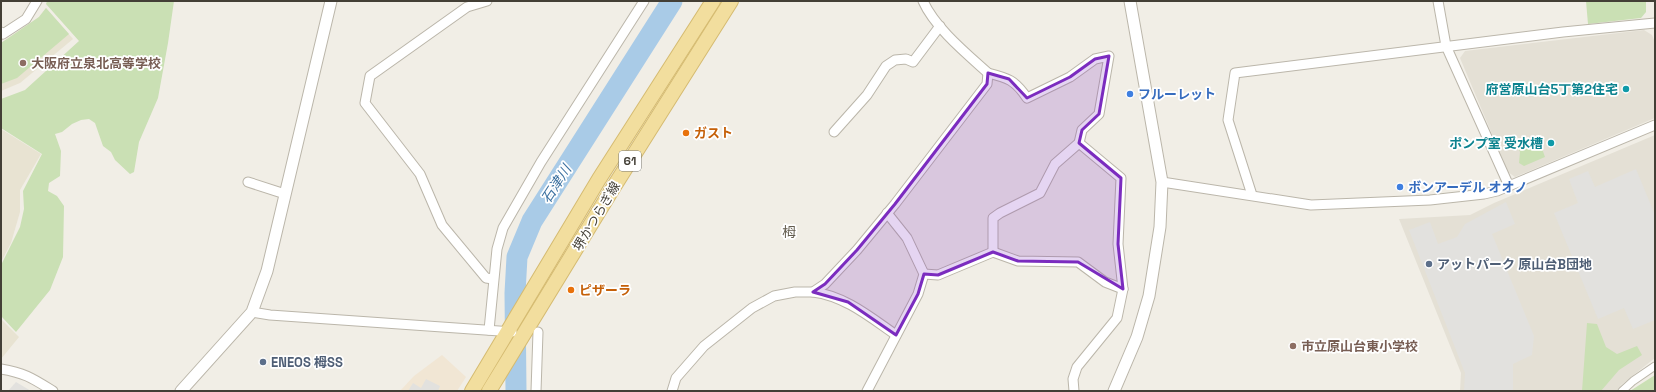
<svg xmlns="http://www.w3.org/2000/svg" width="1656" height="392" font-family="'Space Grotesk','Noto Sans JP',sans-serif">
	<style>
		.residential { fill: #e4e0d5 }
		.commercial { fill: #f1e6d4 }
		.education { fill: #e8e3d2 }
		.green { fill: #cae0b4 }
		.parking { fill: #e2e1de }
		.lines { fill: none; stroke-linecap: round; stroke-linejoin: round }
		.river { stroke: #a9cbe7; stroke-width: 21 }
		.pedestrian-casing { stroke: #bbb6aa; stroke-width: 9 }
		.minor-casing { stroke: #bbb6aa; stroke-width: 11 }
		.tertiary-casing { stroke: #bbb6aa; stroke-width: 13 }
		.primary-casing { stroke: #d5bb71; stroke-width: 16 }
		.pedestrian { stroke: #fff; stroke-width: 7 }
		.minor { stroke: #fff; stroke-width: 9 }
		.tertiary { stroke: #fff; stroke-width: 11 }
		.primary { stroke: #f2de9e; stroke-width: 14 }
		.marked { fill: #7b2cbf; fill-opacity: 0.2; stroke: #7b2cbf; stroke-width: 3; stroke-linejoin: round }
		.education-dot { fill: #8d6e63; stroke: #fff; stroke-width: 1.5 }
		.culture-dot { fill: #0f9aa8; stroke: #fff; stroke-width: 1.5 }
		.shop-dot { fill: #3f7fe0; stroke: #fff; stroke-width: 1.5 }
		.food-dot { fill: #e8710a; stroke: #fff; stroke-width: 1.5 }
		.service-dot { fill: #5c6f8a; stroke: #fff; stroke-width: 1.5 }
		.labels { text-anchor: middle; stroke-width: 3.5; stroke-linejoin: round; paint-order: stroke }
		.shield { fill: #fff; stroke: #7b7972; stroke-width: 1 }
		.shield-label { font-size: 12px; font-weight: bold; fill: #433f36 }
		.education-label { font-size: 13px; font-weight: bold; fill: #785e54; stroke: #fff; text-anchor: start }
		.culture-label { font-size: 13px; font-weight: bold; fill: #0d838f; stroke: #fff; text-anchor: end }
		.shop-label { font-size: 13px; font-weight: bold; fill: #366cbe; stroke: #fff; text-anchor: start }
		.food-label { font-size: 13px; font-weight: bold; fill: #c56008; stroke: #fff; text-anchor: start }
		.street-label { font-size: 13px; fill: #433f36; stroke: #fff }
		.service-label { font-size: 13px; font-weight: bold; fill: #4e5e75; stroke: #fff; text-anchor: start }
		.water-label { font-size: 14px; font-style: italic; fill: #3d72a1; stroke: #fff }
		.neighbourhood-label { font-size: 14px; fill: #645d4f; stroke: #fff }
	</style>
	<rect width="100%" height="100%" fill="#f1eee6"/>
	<g class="residential">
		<polygon points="1644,30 1652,35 1655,42 1655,118 1515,177 1508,172 1460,58 1465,51"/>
		<polygon points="1655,135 1655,358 1621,385 1618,391 1460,391 1461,373 1399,219 1470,215 1494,203"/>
	</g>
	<polygon class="commercial" points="442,355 466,377 457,391 400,391 414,376"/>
	<g class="education">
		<polygon points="46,8 73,39 20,83 1,91 1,43 39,17"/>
		<polygon points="1,129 41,154 20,190 20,212 11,243 1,262"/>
		<polygon points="1,319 19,337 1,359"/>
	</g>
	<g class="green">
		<polygon points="47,1 174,1 168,43 158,98 139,142 134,172 130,174 115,160 111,152 103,146 95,123 89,119 81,120 72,124 62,132 55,134 61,151 60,176 49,183 48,191 57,196 64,206 63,257 50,290 16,332 1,316 1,265 20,227 24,209 23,191 42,154 1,128 1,99 25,90 79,41 46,4"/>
		<polygon points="1586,1 1646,1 1646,12 1641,18 1588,24"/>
		<polygon points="46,8 69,34 17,78 1,84 1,43 39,17"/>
		<polygon points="1524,138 1528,144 1539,140 1545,157 1524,166 1519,163 1520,152 1516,143"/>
		<polygon points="1587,323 1597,324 1606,347 1617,354 1637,346 1642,355 1619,370 1601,391 1582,391"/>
		<polygon points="1655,375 1655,391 1630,391"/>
	</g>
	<g class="parking">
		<polygon points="1636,169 1655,215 1655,320 1633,329 1624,308 1598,319 1554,213 1578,203 1569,179 1588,171 1595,187"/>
		<polygon points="1506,202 1515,224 1492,234 1534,336 1532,355 1513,364 1513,391 1464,391 1465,373 1409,230 1430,222 1438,244 1457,237 1465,224"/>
		<polygon points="426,379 440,386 438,391 408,391 413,383 421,388"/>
		<polygon points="16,382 31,391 8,391"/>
	</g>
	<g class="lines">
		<polyline class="river" points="516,391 515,293 517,257 532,221 672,1"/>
		<defs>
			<polyline id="pedestrian" points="1622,391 1633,381 1655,366"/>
			<g id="minor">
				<polyline points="487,1 467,7 370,76 365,103 420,174 442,225 486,278 493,279"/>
				<path d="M923,1C935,28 967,54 988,73"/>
				<polyline points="1438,1 1446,46 1509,186"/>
				<polyline points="1,32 3,34 26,19 37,1"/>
				<polyline points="834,132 867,95 886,66 895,60 906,59 913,62 940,26"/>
				<polyline points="248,182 285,194"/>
				<polyline points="1162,182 1311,205 1430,200 1484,194 1497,191 1655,125"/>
				<polyline points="1252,195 1228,120 1235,73 1563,32 1655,23"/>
				<polyline points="924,274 938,275 993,252 1018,261 1078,262 1105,282 1123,289"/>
				<path d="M813,292C845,296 870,317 896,335"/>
				<polyline points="252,312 270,315 512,332"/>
				<polyline points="489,330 497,249 503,228 541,162 644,1"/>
				<path d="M1,369C25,373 32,378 53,391"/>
				<polyline points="536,391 538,332"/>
				<path d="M672,391L676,378L704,346L752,308L774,296L795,292H813L825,284L857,250L895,204L987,84L988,73C1008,78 1015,80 1027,98L1070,77L1095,59L1109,56L1099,114L1082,130L1079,143L1055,164L1040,193L1000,213L993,218V252"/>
				<polyline points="867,391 918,294 924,274 907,238 887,213"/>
				<polyline points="1074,391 1073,379 1077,367 1117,318 1123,289 1118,244 1121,178 1079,143"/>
			</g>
			<g id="tertiary">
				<polyline points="181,391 252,312 267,271 331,1"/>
				<polyline points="1114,391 1137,337 1149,296 1160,227 1162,182 1130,1"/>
			</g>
			<g id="primary">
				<polyline points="472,391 599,179 713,1"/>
				<polyline points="489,391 613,188 731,1"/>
			</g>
		</defs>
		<use href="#pedestrian" class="pedestrian-casing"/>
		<use href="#minor" class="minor-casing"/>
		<use href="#tertiary" class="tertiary-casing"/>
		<use href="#primary" class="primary-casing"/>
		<use href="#pedestrian" class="pedestrian"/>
		<use href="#minor" class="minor"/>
		<use href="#tertiary" class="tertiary"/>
		<use href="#primary" class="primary"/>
	</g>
	<path class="marked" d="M1109,56L1099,114L1082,130L1079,143L1121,178L1118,244L1123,289L1078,262L1018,261L993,252L938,275L924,274L918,294L896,335L848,302L813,292L825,284L857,250L895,204L987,84L988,73L1009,79L1027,98L1070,77L1095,59Z"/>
	<g class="education-dot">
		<circle cx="23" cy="63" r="4"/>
		<circle cx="1293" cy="346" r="4"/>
	</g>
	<g class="culture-dot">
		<circle cx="1626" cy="89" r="4"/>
		<circle cx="1551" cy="143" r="4"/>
	</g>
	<g class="shop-dot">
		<circle cx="1130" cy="94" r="4"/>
		<circle cx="1400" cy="187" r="4"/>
	</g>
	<g class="food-dot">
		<circle cx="686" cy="133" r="4"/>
		<circle cx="571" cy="290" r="4"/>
	</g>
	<g class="service-dot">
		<circle cx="1429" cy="264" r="4"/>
		<circle cx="263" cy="362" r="4"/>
	</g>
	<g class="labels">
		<rect class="shield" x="619" y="151" width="22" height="20" rx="3"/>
		<g class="shield-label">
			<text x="630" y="165">61</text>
		</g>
		<g class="education-label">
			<text x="31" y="68">大阪府立泉北高等学校</text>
			<text x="1301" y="351">市立原山台東小学校</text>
		</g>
		<g class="culture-label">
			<text x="1618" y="94">府営原山台5丁第2住宅</text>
			<text x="1543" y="148">ポンプ室 受水槽</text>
		</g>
		<g class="shop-label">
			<text x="1138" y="99">フルーレット</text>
			<text x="1408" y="192">ボンアーデル オオノ</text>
		</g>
		<g class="food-label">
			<text x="694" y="138">ガスト</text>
			<text x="579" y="295">ピザーラ</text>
		</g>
		<g class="street-label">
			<text transform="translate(596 216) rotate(-59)" y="5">堺かつらぎ線</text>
		</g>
		<g class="service-label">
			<text x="1437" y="269">アットパーク 原山台B団地</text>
			<text x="271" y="367">ENEOS 栂SS</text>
		</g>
		<g class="water-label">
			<text transform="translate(556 184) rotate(-57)" y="5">石津川</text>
		</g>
		<g class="neighbourhood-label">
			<text x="789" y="237">栂</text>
		</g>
	</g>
	<rect width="1656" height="392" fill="none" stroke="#433f36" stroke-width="4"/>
</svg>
